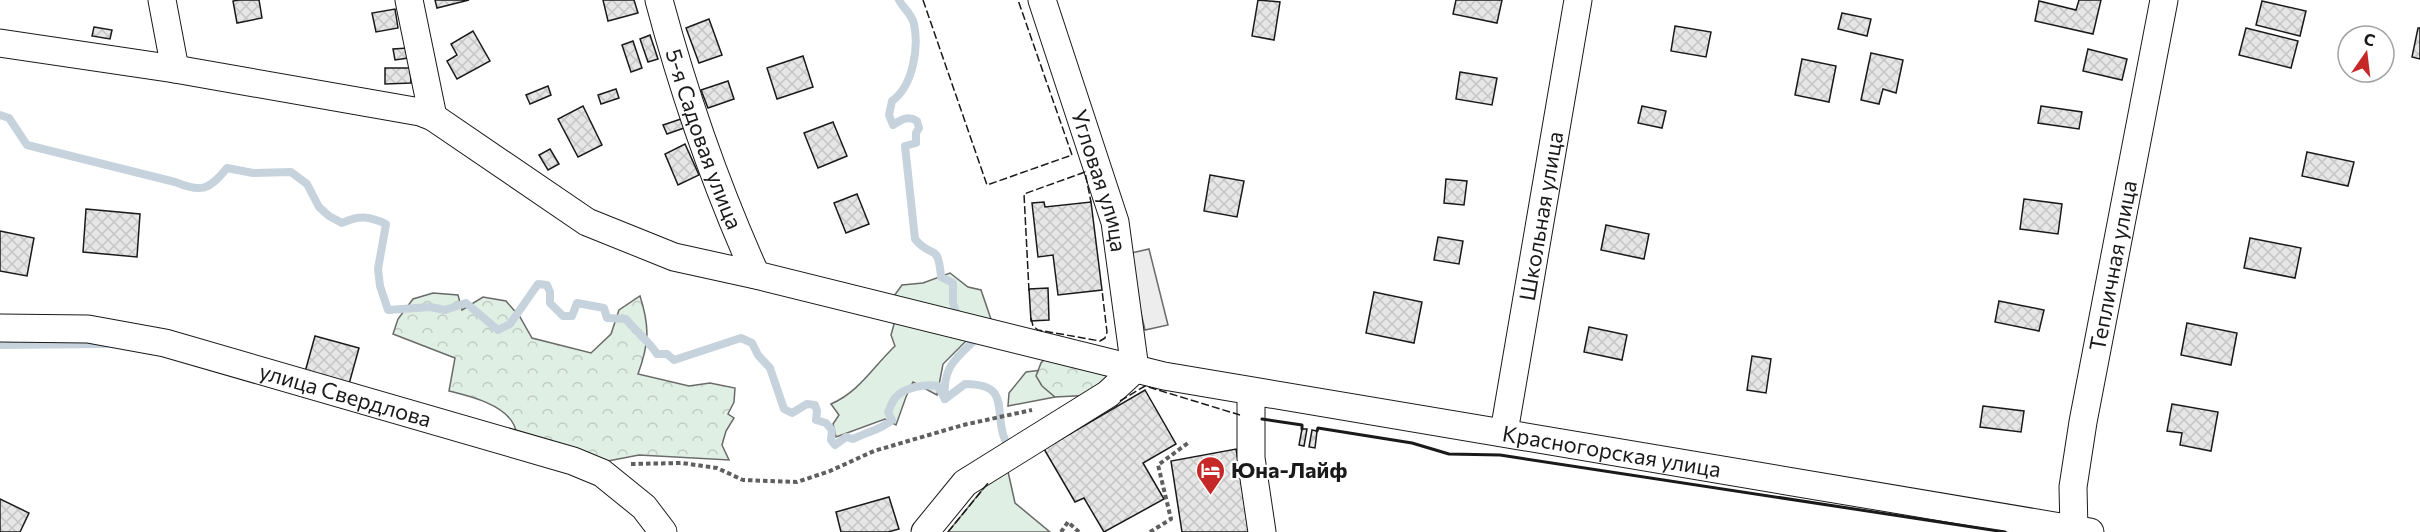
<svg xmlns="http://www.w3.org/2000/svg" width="2420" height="532" font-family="Commissioner,sans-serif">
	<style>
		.green { fill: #e0efe3; stroke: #6a6a6a; stroke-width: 1.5 }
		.forest { fill: url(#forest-crowns); stroke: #6a6a6a; stroke-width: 1.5 }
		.parking { fill: #ededed; stroke: #6a6a6a; stroke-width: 1.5 }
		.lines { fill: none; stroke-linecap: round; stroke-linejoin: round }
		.stream { stroke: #c6d2dc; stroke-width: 8 }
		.building { fill: url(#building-cross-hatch); stroke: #1a1a1a; stroke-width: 1.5 }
		.minor-casing { stroke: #1a1a1a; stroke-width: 29 }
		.path { stroke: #5f5f5f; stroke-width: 4; stroke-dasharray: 4.5 3; stroke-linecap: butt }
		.minor { stroke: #fff; stroke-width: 27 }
		.fence { stroke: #1a1a1a; stroke-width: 1.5; stroke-dasharray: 8 3; stroke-linecap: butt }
		.wall { stroke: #1a1a1a; stroke-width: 3 }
		.labels { text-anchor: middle; stroke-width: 4.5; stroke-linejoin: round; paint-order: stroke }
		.street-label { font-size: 22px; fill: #1a1a1a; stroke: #fff }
		.poi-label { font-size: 22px; font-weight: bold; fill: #1a1a1a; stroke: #fff; text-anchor: start }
	</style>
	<defs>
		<pattern id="forest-crowns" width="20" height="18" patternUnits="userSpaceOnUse" patternTransform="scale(1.5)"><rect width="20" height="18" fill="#e0efe3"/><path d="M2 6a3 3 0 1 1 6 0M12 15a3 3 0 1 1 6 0" fill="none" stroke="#c0ccc2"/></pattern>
		<pattern id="building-cross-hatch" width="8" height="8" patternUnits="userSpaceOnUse" patternTransform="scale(1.5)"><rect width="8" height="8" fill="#e6e6e6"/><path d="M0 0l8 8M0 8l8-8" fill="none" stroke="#c5c5c5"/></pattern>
	</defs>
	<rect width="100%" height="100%" fill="#fff"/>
	<g class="green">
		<polygon points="950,273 968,287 981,290 994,328 891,300 902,285 923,283"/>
		<path d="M896,317L972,335L943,364L937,395L913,382L906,397L896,425L885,419L836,437L833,424L839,415L831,404C860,391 872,368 895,346L891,335Z"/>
		<polygon points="1050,369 1072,388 1055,397 1008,406 1009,393 1026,372"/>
		<polygon points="1007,467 1015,503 1050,532 948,532 991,479"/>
	</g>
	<g class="forest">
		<path d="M433,293L458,295L462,310L483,297L506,301L520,317L532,338L591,353L611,334L619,310L640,296C650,327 649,344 638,374L689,386L710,383L735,388L734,402L728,414L734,418L726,431L722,445L729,460L639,455L608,461L520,448C518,441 517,432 514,425C504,404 469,396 449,391L455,358L393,334L398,319L413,299Z"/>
		<polygon points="1048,355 1120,372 1094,395 1055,397 1042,386 1036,376 1041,363"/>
	</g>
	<polygon class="parking" points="1149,249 1168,325 1145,330 1127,254"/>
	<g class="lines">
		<g class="stream">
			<path d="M899,0C903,8 912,14 914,24C919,48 913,86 892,101L889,115L893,125C901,120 908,115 917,121L919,128L916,133V143L905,146L915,239C932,260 938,241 941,277L953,283V303L958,318"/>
			<path d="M0,115L9,118L27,145L175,182C202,193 209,190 227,168L253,173L291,172L307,184L319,207L329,216L342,223C359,215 369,216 386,224L378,269L380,286L388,310L430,307L445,310L466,303L498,330L510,324L538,284L547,285L550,292V303L563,316H572L577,303L604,308L607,318L626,319C636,332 648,340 657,354H667L674,360L741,338L752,343L758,355L770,368L784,409L792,413L807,404L815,405L817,411L816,420L826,423L832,430L831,440L835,445L846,437L853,439C866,432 881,430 892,420L888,412C890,408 892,402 895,398C904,387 925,384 938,386L945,399"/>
			<path d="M976,339C955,359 942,368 945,399L965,384C1012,384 993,411 1005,440"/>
			<polyline points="0,345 106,344"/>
		</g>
	</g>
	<g class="building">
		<polygon points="239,0 259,0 262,18 237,23 233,1"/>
		<polygon points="435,0 469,0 437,8"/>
		<polygon points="603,0 634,0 638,13 608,21"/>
		<polygon points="1258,0 1280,2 1274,40 1252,36"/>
		<polygon points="1456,0 1502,0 1497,23 1453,14"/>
		<polygon points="2079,0 2101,0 2093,34 2035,21 2039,1 2076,10"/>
		<polygon points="2262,1 2306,11 2300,36 2256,25"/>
		<polygon points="395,9 398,28 376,32 372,13"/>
		<polygon points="1842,13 1871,19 1867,36 1838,29"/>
		<polygon points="709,19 722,55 699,63 686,28"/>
		<polygon points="1675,26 1711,32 1706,57 1671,51"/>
		<polygon points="94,27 112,30 110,39 92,36"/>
		<polygon points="2246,28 2298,41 2291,68 2239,55"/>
		<polygon points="2418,28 2420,28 2420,59 2412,57"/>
		<polygon points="473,31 490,61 457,79 447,61 457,55 451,44"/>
		<polygon points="650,35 658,59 648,62 640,39"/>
		<polygon points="633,41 642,68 631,72 622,45"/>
		<polygon points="408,48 408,58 395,60 393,49"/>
		<polygon points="2088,49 2127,59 2122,80 2083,71"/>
		<polygon points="1871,53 1903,60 1896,93 1883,89 1879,104 1861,100"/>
		<polygon points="803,56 813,87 777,99 767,68"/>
		<polygon points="1802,59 1836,66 1829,102 1795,95"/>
		<polygon points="385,68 410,68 411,83 385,84"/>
		<polygon points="1460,72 1497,78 1492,105 1456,99"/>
		<polygon points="728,81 734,99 708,108 701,90"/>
		<polygon points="548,86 551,95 530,104 526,95"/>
		<polygon points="616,89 619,98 601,104 598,95"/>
		<polygon points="583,106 602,145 578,157 558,119"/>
		<polygon points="1642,106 1666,111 1662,128 1638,123"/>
		<polygon points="2041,106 2082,112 2079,129 2038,123"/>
		<polygon points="681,119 684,128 667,134 663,125"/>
		<polygon points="833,122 847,156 818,168 804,133"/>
		<polygon points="685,144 699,175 678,185 665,154"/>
		<polygon points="550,149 559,164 548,170 539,155"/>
		<polygon points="2307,152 2354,162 2348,186 2302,176"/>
		<polygon points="1210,175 1244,181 1237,217 1204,211"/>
		<polygon points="1446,179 1467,181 1464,205 1444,203"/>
		<polygon points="857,194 869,224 846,233 834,203"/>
		<polygon points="2024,199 2062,204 2058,234 2020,229"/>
		<polygon points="1044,202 1045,207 1091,202 1102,290 1058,295 1053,255 1038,257 1032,203"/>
		<polygon points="86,209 140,214 137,257 83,252"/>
		<polygon points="1606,225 1649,234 1644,259 1601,250"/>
		<polygon points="0,231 34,238 27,276 0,271"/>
		<polygon points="1438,237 1463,241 1459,264 1434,260"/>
		<polygon points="2250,238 2301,248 2295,278 2244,268"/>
		<polygon points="1048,288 1049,320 1031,321 1029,289"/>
		<polygon points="1374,292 1422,302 1414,343 1366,333"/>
		<polygon points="1999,301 2044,310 2039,331 1995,322"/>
		<polygon points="2187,323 2237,333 2231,365 2181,355"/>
		<polygon points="1589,327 1627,335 1622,360 1584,352"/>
		<polygon points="315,336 359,348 349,384 305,372"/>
		<polygon points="1752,356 1771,359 1766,393 1747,390"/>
		<polygon points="1145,390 1176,444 1143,463 1164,499 1104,532 1084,498 1075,502 1044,449"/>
		<polygon points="2172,404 2218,412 2211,451 2180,445 2182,433 2167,431"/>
		<polygon points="1983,406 2024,411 2021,432 1980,427"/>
		<polygon points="1302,429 1307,429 1304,446 1299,445"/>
		<polygon points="1312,430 1317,431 1315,448 1309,447"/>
		<polygon points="1236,449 1251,532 1182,532 1171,461"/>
		<polygon points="889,497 899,529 888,532 841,532 836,512"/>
		<polygon points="0,499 29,513 20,532 0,532"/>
	</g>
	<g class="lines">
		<defs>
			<g id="minor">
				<polyline points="162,0 175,69"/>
				<polyline points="409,0 433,117"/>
				<path id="s1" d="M659,0C684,94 716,186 756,275"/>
				<path id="s2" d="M1042,0L1115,222L1135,369"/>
				<path id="s3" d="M0,43L175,69L420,112L433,117L587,222L674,257L756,275L1164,376L2090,532"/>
				<path id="s4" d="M0,328L88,329L165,343L573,461L602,473L644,507L663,532"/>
				<polyline points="1251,392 1251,458 1262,532"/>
				<path id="s5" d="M1504,432L1578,0"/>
				<path id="s6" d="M2074,530L2073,487L2083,422L2164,0"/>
				<polyline points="925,532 965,483 1108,394 1135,369"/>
			</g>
		</defs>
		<use href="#minor" class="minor-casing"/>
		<g class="path">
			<polyline points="631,464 682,463 717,468 743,480 797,482 830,471 874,451 963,425 1032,410"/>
			<polyline points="1061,532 1068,522 1079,532"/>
			<polyline points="1150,532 1171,519 1158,465 1188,443"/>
		</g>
		<use href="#minor" class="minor"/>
		<g class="fence">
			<polyline points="923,0 987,185 1072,155 1018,0"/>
			<polyline points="1029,291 1024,194 1085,172 1091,202"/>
			<polyline points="1031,318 1033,326 1038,330 1100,341 1105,338 1107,332 1102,290"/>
			<polyline points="1120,401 1145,386 1240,415"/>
			<polyline points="948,532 988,483"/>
		</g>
		<g class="wall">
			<polyline points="1262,419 1302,425 1302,429"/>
			<polyline points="1317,431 1318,428 1412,443 1449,454 1500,455 2005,532"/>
		</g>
	</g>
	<defs>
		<symbol id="hotel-pin" viewBox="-11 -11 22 30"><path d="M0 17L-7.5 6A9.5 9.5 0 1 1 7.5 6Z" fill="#c62828" stroke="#fff"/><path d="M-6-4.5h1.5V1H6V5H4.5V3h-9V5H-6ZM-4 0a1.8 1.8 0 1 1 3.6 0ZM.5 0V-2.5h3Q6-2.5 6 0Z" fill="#fff"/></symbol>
	</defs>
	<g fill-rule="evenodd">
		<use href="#hotel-pin" x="1194" y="454" width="33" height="45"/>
	</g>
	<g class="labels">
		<g class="street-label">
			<text dy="8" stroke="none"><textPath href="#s1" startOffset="146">5-я Садовая улица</textPath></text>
			<text dy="8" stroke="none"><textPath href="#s2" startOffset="190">Угловая улица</textPath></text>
			<text dy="8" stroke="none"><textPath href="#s5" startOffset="219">Школьная улица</textPath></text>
			<text dy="8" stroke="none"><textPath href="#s6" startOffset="268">Тепличная улица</textPath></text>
			<text dy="8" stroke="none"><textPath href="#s4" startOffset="354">улица Свердлова</textPath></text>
			<text dy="8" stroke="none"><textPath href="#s3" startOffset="1678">Красногорская улица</textPath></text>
		</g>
		<g class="poi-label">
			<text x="1231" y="478">Юна-Лайф</text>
		</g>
	</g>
	<g transform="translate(2366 54) rotate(14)"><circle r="28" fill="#ffffff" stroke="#a3a3a3" stroke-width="1.5"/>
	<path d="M0-4.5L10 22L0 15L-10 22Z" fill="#c62828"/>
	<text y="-9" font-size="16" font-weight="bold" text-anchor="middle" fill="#1a1a1a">С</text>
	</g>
</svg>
